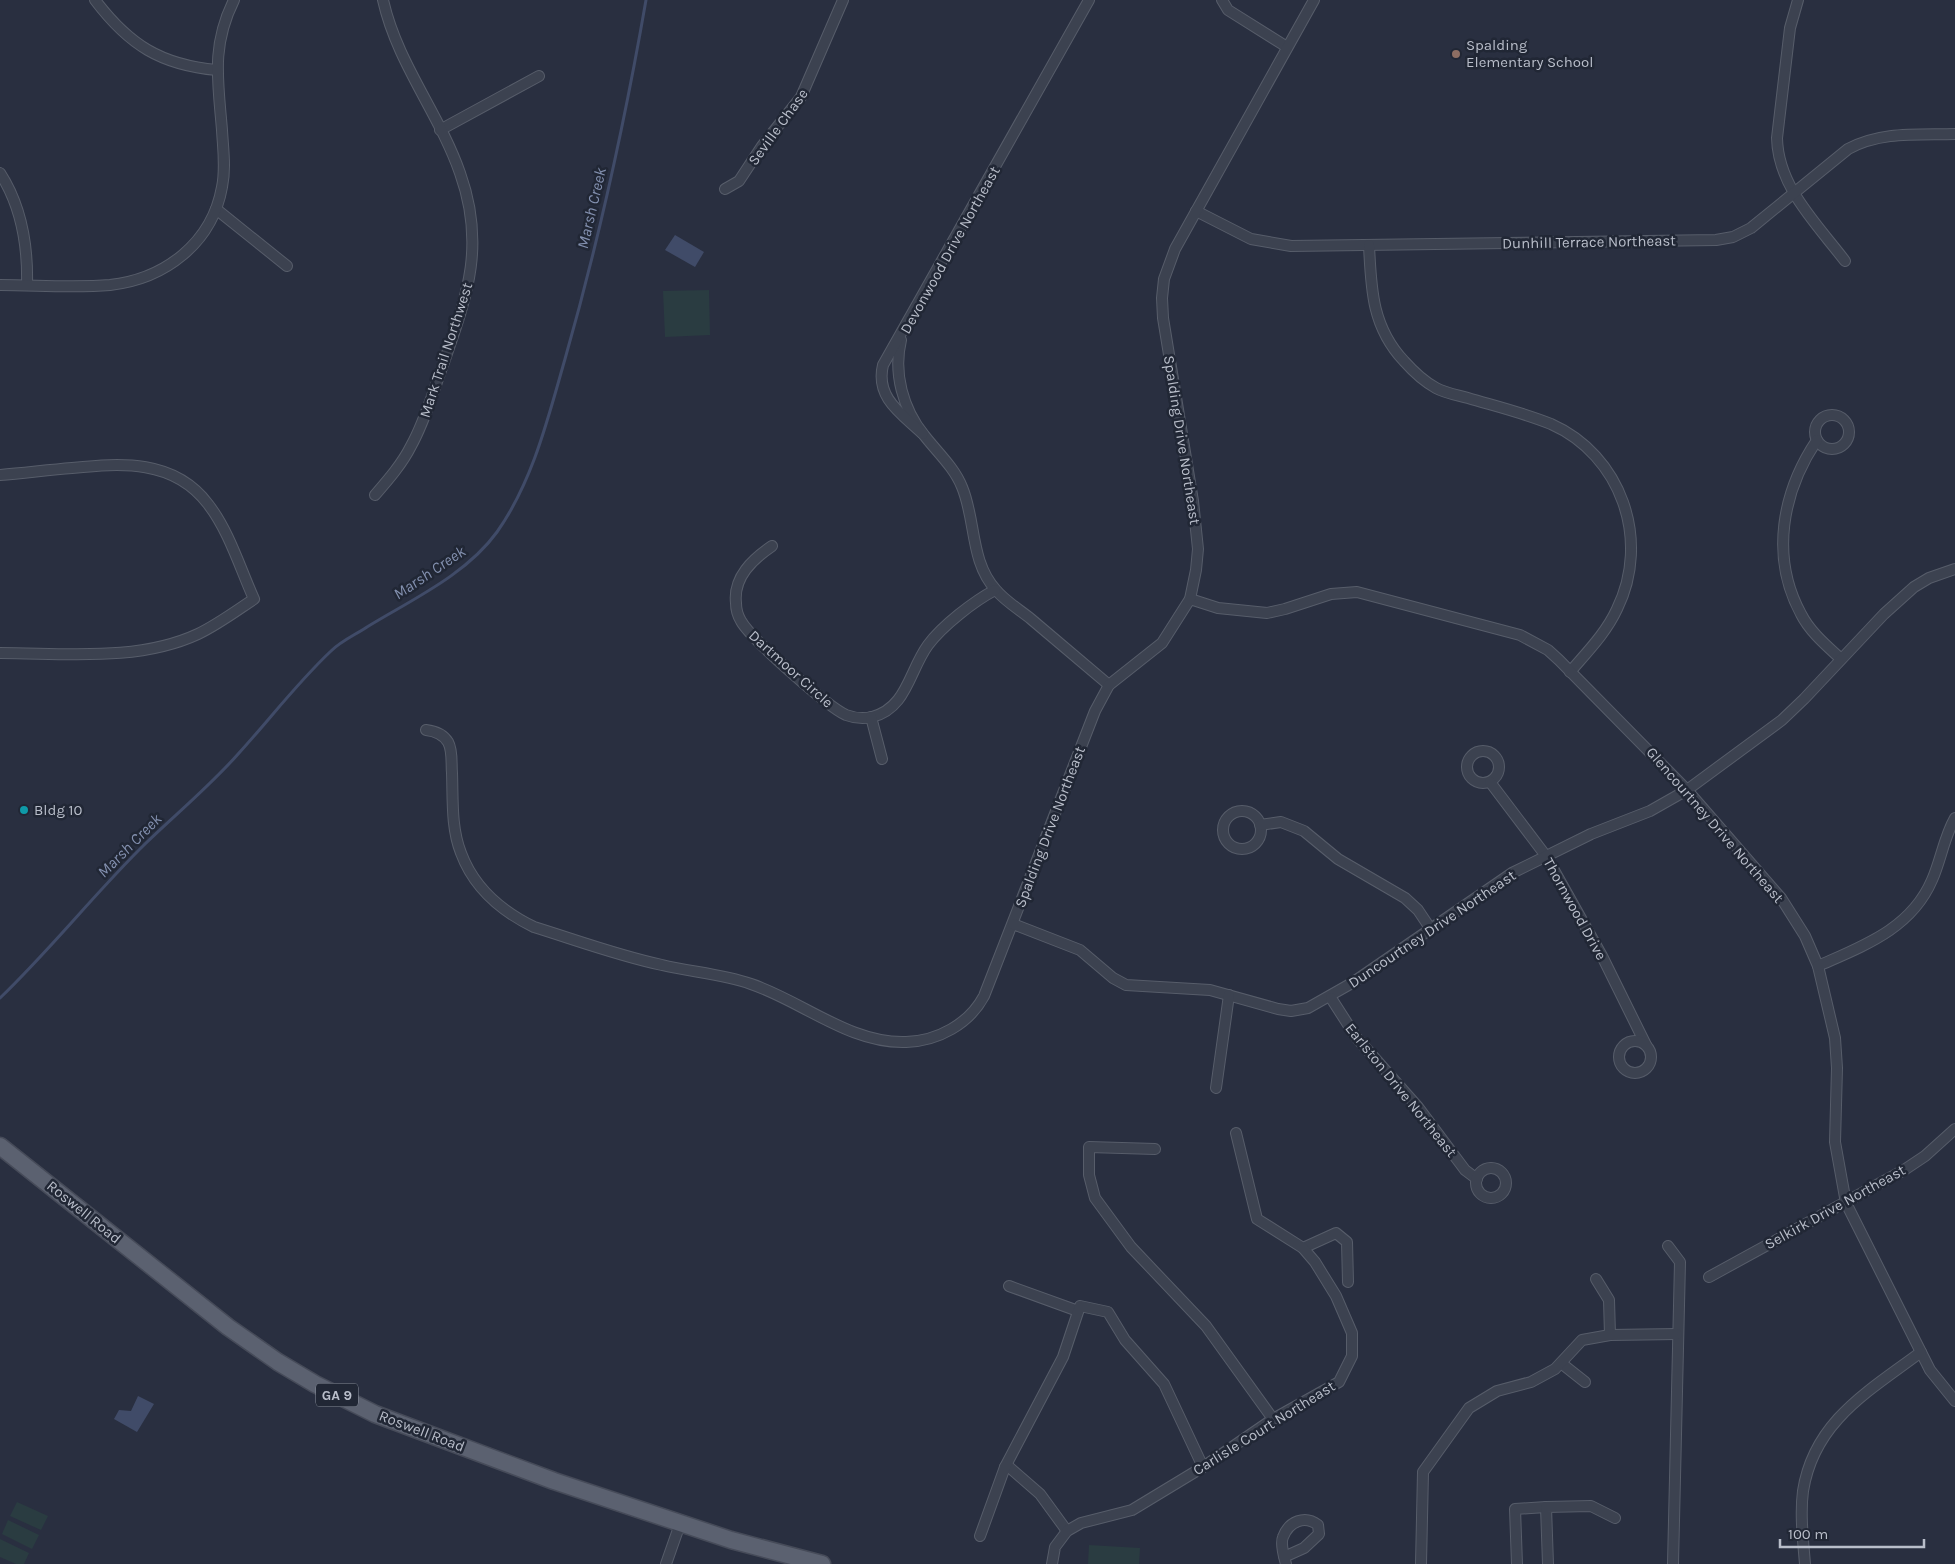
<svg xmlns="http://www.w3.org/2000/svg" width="1955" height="1564" font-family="Karla,sans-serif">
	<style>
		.green { fill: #2a3c41 }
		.water { fill: #404b68 }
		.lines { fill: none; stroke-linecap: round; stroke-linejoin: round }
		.stream { stroke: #404b68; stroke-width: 3 }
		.street-casing { stroke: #575d6a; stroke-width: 12 }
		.primary-casing { stroke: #464b59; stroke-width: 19 }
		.street { stroke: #3c4250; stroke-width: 10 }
		.primary { stroke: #5b6170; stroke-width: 16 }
		.education-dot { fill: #8d6e63; stroke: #212735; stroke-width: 2 }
		.culture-dot { fill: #0f9aa8; stroke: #212735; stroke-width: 2 }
		.labels { text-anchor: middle; stroke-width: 5; stroke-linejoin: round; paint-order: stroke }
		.shield { fill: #212735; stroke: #8b919d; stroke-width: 1 }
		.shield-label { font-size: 14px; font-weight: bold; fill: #b9beca }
		.poi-label { font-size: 15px; fill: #b9beca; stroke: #212735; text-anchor: start }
		.street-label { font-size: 15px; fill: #b9beca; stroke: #212735 }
		.water-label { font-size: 16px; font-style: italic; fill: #8390af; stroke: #212735 }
	</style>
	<rect width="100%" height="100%" fill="#292f40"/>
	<g class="green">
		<polygon points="709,290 710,335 665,337 663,291"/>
		<polygon points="17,1502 48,1516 41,1530 10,1516"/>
		<polygon points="8,1520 39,1535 32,1549 2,1534"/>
		<polygon points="0,1539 29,1553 24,1564 16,1564 0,1557"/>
		<polygon points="1089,1545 1140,1548 1139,1564 1088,1564"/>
	</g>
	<g class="water">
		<polygon points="675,235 704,252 695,267 665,250"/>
		<polygon points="138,1396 154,1404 137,1432 114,1419 119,1410 131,1411"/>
	</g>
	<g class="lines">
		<path class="stream" d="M0,998C51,949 95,893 145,844C177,813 210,786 239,753C270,719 297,683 331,651C341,641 355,635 367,627C411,600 466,575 497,532C533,481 548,418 565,359C599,240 625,121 646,0"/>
		<defs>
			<g id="street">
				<path d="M95,0C129,45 161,65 217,70"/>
				<polyline points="1222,0 1228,10 1287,47"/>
				<path d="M1798,0L1790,28L1777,138C1778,187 1817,224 1845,261"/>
				<polyline points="440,130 539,76"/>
				<path d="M0,173C22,207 28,245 27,285"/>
				<polyline points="725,189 739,181 762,146 801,97 843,0"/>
				<polyline points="216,209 287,266"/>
				<path d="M1196,211L1251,239L1291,246L1716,240L1733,237L1751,228L1848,149C1881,131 1918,135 1955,134"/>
				<path d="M1369,245C1371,289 1372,327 1404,361C1412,370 1425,382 1436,388C1445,393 1457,395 1468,398C1495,406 1524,413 1551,424C1621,455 1651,540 1617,609C1606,633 1587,652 1570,672"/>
				<path d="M0,285C36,285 74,288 110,285C165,279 212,243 222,187C226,168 223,149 222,130C218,81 211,46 234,0"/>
				<path d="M901,340C893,373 903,409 924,435C937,452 954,467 962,487C976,520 970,562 996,590C1005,601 1020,610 1031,619C1057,641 1083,663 1109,685"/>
				<circle cx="1832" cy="432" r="17"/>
				<path d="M923,434C902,414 875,398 883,365L1089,0"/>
				<path d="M1817,440C1782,492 1770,557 1801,614C1810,632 1827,646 1841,659"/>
				<path d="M0,475C24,473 48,470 72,468C121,463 174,459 208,504C229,531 240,568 254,599C236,611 217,625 198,634C138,662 65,653 0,653"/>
				<path d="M375,495C388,480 402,464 411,446C425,421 433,392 443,365C467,296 486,246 460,173C439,113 397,63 383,0"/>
				<path d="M772,546C753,559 733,577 736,603C736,609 738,616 741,621C751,639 828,707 846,715C854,718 863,719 872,717C907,708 909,671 928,645C942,626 974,601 995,590"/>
				<polyline points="1190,599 1218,608 1267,613 1285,609 1331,594 1357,592 1520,635 1548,650 1559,660 1687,790 1781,898 1805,936 1818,966 1835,1038 1837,1068 1835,1142 1846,1203 1930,1370 1955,1401"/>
				<polyline points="871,717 882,759"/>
				<path d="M426,730C435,731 443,734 448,742C453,751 451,763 452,773C453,799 451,828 461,853C474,888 501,911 534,927C576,940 619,956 662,965C691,972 722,974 751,984C802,1001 850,1044 906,1042C938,1041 969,1024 984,996L1095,711L1109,685L1162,643L1190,599L1196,570L1198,549L1193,501L1163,318L1162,298L1164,279L1175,249L1314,0"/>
				<circle cx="1483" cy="767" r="16"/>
				<polyline points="1490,782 1546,856 1602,956 1646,1045"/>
				<circle cx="1242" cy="830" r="19"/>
				<polyline points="1260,825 1281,822 1304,831 1338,859 1405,898 1418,910 1430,928"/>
				<polyline points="1013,924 1080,950 1113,978 1126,985 1210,990 1278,1009 1291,1011 1308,1008 1352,983 1512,873 1591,834 1650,811 1687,790 1782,720 1804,699 1884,614 1914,587 1929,578 1955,569"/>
				<path d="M1818,966C1863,946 1911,929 1932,880C1941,860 1944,837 1955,818"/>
				<polyline points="1331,998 1356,1037 1418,1107 1465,1170 1477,1179"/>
				<circle cx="1635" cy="1057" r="16"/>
				<polyline points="1216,1088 1229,995"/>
				<polyline points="1155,1149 1089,1147 1089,1175 1095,1198 1131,1247 1206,1326 1273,1419"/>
				<circle cx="1491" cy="1183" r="15"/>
				<polyline points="1668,1246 1680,1262 1673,1564"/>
				<polyline points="1303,1248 1336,1233 1347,1242 1348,1282"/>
				<polyline points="1709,1277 1904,1170 1925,1156 1955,1129"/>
				<polyline points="1596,1279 1609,1300 1610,1335"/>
				<polyline points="1009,1286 1078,1311"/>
				<polyline points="1561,1363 1585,1382"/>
				<polyline points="1005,1467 1009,1467 1040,1494 1067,1531"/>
				<polyline points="980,1536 1005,1467 1063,1357 1080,1306 1108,1312 1125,1340 1164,1384 1203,1467"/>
				<path d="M1284,1557L1304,1548L1319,1534L1318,1525C1305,1515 1289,1521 1283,1537C1280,1544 1284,1557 1286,1564"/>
				<polyline points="666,1564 680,1524"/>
				<polyline points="1052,1564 1055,1547 1067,1531 1081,1523 1132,1510 1203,1467 1273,1419 1339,1382 1352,1356 1352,1333 1336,1296 1315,1262 1303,1248 1257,1219 1236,1133"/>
				<polyline points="1421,1564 1423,1472 1469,1408 1497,1391 1531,1382 1555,1369 1582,1340 1610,1335 1677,1334"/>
				<polyline points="1517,1564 1515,1509 1546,1507"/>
				<polyline points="1548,1564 1546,1507 1591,1506 1615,1518"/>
				<path d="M1805,1564C1803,1540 1800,1514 1803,1491C1814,1421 1869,1391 1921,1352"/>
			</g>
			<polyline id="primary" points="0,1146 228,1327 278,1362 315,1384 375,1414 554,1481 731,1540 822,1564"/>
		</defs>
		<use href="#street" class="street-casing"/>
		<use href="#primary" class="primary-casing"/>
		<use href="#street" class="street"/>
		<use href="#primary" class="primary"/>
	</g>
	<circle class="education-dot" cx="1456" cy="54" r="5"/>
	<circle class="culture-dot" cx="24" cy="810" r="5"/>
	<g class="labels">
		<rect class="shield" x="316" y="1383.5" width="42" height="23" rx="4"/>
		<g class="shield-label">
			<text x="337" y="1400">GA 9</text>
		</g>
		<g class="poi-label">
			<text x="1466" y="50">Spalding<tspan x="1466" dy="17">Elementary School</tspan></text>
			<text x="34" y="815">Bldg 10</text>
		</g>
		<g class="street-label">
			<text transform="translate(778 127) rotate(-54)" y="5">Seville Chase</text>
			<text transform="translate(1589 242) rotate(-1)" y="5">Dunhill Terrace Northeast</text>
			<text transform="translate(950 250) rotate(-61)" y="5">Devonwood Drive Northeast</text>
			<text transform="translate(446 350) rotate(-72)" y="5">Mark Trail Northwest</text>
			<text transform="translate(1182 440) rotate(81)" y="5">Spalding Drive Northeast</text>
			<text transform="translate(791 669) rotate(42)" y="5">Dartmoor Circle</text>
			<text transform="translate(1715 825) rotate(49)" y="5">Glencourtney Drive Northeast</text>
			<text transform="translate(1050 827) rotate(-69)" y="5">Spalding Drive Northeast</text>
			<text transform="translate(1575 909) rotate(61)" y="5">Thornwood Drive</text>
			<text transform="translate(1432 929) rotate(-34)" y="5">Duncourtney Drive Northeast</text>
			<text transform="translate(1401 1090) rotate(51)" y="5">Earlston Drive Northeast</text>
			<text transform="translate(1835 1207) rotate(-29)" y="5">Selkirk Drive Northeast</text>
			<text transform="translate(84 1212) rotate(39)" y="5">Roswell Road</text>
			<text transform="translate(1264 1428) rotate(-32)" y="5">Carlisle Court Northeast</text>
			<text transform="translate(422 1431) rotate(21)" y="5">Roswell Road</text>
		</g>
		<g class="water-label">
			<text transform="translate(591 208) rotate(-77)" y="6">Marsh Creek</text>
			<text transform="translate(429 572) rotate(-34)" y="6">Marsh Creek</text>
			<text transform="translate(129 845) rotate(-45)" y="6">Marsh Creek</text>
		</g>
	</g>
	<path d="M1780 1539v8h144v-8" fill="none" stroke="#b9beca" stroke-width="2.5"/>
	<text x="1788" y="1539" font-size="15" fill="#b9beca" stroke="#212735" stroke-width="4" paint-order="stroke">100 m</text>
</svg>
